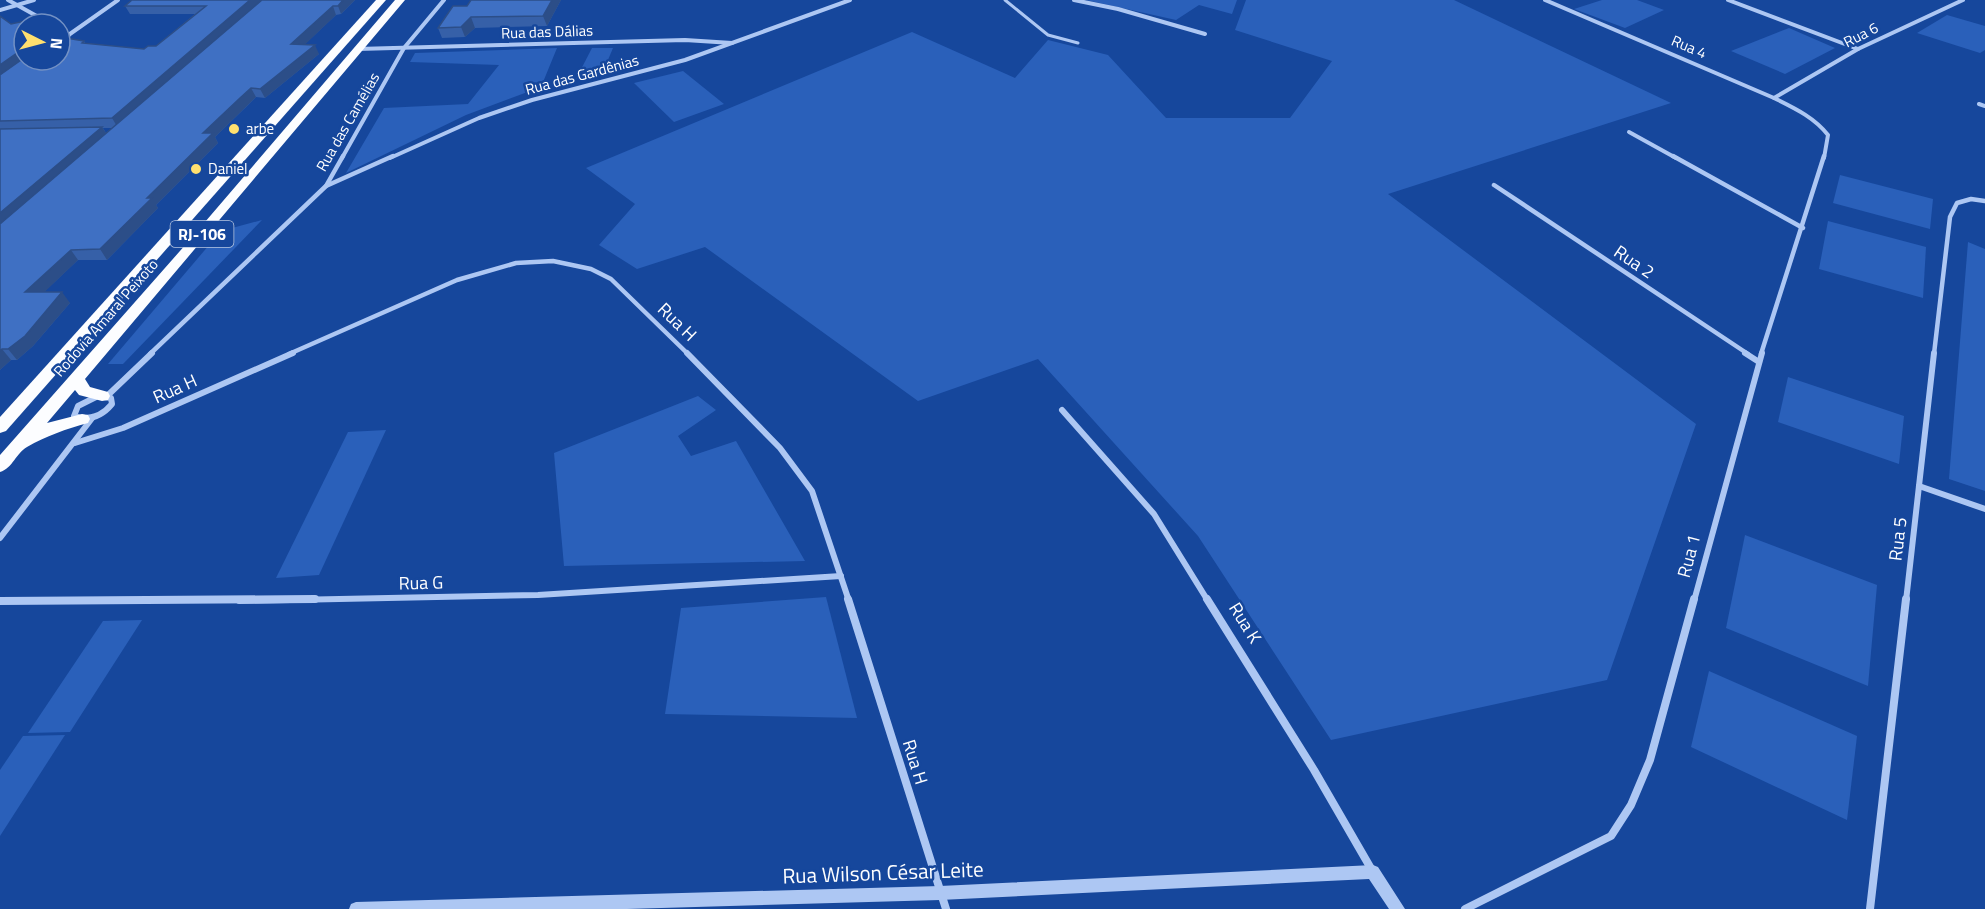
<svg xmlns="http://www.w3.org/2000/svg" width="1985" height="909" font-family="'Titillium Web',sans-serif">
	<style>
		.green { fill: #2a60ba }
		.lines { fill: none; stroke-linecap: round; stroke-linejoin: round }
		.service { stroke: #adc7f3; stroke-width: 3 }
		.minor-far3 { stroke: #adc7f3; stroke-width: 4 }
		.minor-far2 { stroke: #adc7f3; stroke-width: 4.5 }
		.minor-far1 { stroke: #adc7f3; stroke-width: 6 }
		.minor { stroke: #adc7f3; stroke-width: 8 }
		.tertiary { fill: #adc7f3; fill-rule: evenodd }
		.trunk { fill: #fcfdff; fill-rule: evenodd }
		.wall { fill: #3660a8; fill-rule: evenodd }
		.shaded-wall { fill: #2c4e88 }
		.building { fill: #3f70c3; stroke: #2c4e88; stroke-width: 1.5 }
		.poi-dot { fill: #ffe06f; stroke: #16479c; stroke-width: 2 }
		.labels { text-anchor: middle; stroke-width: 5; stroke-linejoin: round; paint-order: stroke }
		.far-street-label { font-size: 15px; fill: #fff; stroke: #16479c }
		.far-poi-label { font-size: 15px; fill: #fff; stroke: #16479c; text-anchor: start }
		.shield { fill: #16479c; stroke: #b9c8e1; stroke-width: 1.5 }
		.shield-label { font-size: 16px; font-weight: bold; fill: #fff }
		.street-label { font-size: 18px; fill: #fff; stroke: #16479c }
		.near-street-label { font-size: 21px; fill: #fff; stroke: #16479c }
	</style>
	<rect width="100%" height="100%" fill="#16479c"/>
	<g class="green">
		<polygon points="1086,0 1237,0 1232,14 1199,5 1176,20"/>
		<polygon points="1246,0 1454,0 1671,103 1388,194 1696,424 1607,680 1331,740 1198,536 1038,359 918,401 705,247 637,269 599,245 635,204 586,168 912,32 1015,78 1048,40 1108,55 1166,118 1290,118 1332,61 1235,30"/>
		<polygon points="1602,0 1637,0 1664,10 1625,28 1574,9"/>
		<polygon points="1947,15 1985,26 1985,50 1980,53 1917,33"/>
		<polygon points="1789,28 1835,48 1785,74 1731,51"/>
		<polygon points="557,48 541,87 466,115 346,173 384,108 468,104 499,65 410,62 415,53"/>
		<polygon points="592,48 613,48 602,74 576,79"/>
		<polygon points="683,71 724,104 674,122 634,83"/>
		<polygon points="1840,175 1933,199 1930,229 1833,203"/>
		<polygon points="262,220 123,364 108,364 221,231"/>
		<polygon points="1828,221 1926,247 1923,298 1819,269"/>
		<polygon points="1968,242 1985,249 1985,491 1949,479"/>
		<polygon points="1788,377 1904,416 1899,464 1778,422"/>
		<polygon points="698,396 716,410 678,436 691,456 736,441 805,561 564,566 554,453"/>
		<polygon points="386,430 319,575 276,578 348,432"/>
		<polygon points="1745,535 1877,585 1868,686 1726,628"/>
		<polygon points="826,597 857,718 665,714 681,608"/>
		<polygon points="142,620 70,732 28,733 103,621"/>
		<polygon points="1709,671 1857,736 1847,820 1691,747"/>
		<polygon points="65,735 0,836 0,770 23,736"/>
	</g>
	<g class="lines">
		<polyline class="service" points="1005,0 1048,35 1078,43"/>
		<g class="minor-far3">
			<polyline points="8,0 51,24"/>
			<polyline points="1074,0 1118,9 1205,34"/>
			<path d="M1545,0L1774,98C1794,108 1814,117 1828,135L1824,158"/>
			<polyline points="1728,0 1858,49"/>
			<polyline points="0,10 34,0"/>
			<polyline points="60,29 69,35"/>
			<polyline points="60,41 118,0"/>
			<polyline points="358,49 685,40 732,43"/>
			<polyline points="1774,98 1858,49 1963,0"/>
			<polyline points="1979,104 1985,106"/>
			<polyline points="1629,132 1676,158"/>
			<polyline points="342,158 404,48 444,0"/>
			<polyline points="390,158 479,118 532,100 685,60 850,0"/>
		</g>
		<g class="minor-far2">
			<polyline points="1673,156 1803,228"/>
			<polyline points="1494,185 1748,354"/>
			<polyline points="326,186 393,156"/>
			<polyline points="150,354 326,186 343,156"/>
			<polyline points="289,354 457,280 516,263 553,261 591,269 611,279 688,354"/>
			<polyline points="1761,354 1824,156"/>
			<polyline points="1934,354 1950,217 1957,203 1971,199 1985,201"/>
		</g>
		<g class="minor-far1">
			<polyline points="687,353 780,448 812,491 849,601"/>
			<polyline points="1745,353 1759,362"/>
			<path d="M98,396L111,398L112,404C102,416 89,421 74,416L78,406Z"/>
			<polyline points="107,396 152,353"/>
			<polyline points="1062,410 1154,514 1208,601"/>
			<polyline points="75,443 123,428 293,353"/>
			<polyline points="1919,486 1985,509"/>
			<polyline points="0,538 93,417"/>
			<polyline points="239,601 538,595 841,576"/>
			<polyline points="1694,601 1762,353"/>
			<polyline points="1906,601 1934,353"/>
		</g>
		<g class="minor">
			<polyline points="848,599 946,909"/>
			<polyline points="1207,599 1314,770 1373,872"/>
			<polyline points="0,601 315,599"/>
			<polyline points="1465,909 1611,836 1631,805 1650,760 1694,599"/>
			<polyline points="1870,909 1906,599"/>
		</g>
		<polygon class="tertiary" points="1373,865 1378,867 1405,909 1389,909 1369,879 940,900 627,909 349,909 351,904 356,902 940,886"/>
		<g class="trunk">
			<polygon points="376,0 386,0 6,431 0,433 0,417"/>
			<path d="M395,0H405L85,379L90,387L108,392L110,396L108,400L102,401L79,395L75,390L47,423L82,414L88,415L90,419L88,423C66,429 46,436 27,447C16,453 13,468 0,472V455L187,243Z"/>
		</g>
	</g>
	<g class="wall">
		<path d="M132,0H355L341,14L336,15L304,45L319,54L265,98L256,97L245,108L215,137L218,143L156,205L158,208L107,260H78L44,292L70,303L33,346L17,360H11L0,370V16L11,24H24V60L84,41L85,43L144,49L156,46L195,14H130L125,6ZM103,128H112L106,133Z"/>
		<polygon points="471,0 561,0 547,26 475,28 465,37 442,38 438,28 467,6"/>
	</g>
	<g class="shaded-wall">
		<polygon points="250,0 264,0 118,128 112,118"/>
		<polygon points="343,0 355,0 341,14 338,6"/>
		<polygon points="552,0 561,0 547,26 543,16"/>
		<polygon points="333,6 336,15 295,54 291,44"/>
		<polygon points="471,17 475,28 465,37 461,27"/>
		<polygon points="315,45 319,54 265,98 260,89"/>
		<polygon points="24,48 24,60 0,79 0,65"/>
		<polygon points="251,88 256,97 215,137 218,143 156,205 158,208 107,260 100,249 203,133"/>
		<polygon points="102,127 108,136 0,230 0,213"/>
		<polygon points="71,250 78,260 33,303 25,292"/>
		<polygon points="62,292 70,303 33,346 17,360 8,349"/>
		<polygon points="2,349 11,360 0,370 0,351"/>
	</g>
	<g class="building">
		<polygon points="132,0 250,0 112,118 0,121 0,75 24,58 24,60 60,60 60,37 84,41 82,43 144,49 148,46 156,46 206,6 125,6"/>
		<polygon points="262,0 343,0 338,6 333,6 291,44 315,45 260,89 251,88 240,98 203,133 213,133 147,198 152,198 100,249 71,250 25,292 62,292 25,336 8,349 2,349 0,351 0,224"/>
		<polygon points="471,0 552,0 543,16 471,17 461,27 438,28 453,6 467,6"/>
		<polygon points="0,16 11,24 25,21 28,24 24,24 24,48 0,65"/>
		<polygon points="102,127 0,213 0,129"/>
	</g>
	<g class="poi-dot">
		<circle cx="234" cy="129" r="6"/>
		<circle cx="196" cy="169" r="6"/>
	</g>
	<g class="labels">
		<g class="far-street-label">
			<text transform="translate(547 32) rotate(-2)" y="5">Rua das Dálias</text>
			<text transform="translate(1861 35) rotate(-27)" y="5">Rua 6</text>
			<text transform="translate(1689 47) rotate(23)" y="5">Rua 4</text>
			<text transform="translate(582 75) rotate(-15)" y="5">Rua das Gardênias</text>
			<text transform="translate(348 122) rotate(-60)" y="5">Rua das Camélias</text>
			<text transform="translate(106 318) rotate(-49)" y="5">Rodovia Amaral Peixoto</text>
		</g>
		<g class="far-poi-label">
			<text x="246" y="134">arbe</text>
			<text x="208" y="174">Daniel</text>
		</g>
		<rect class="shield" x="170.5" y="221" width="63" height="26" rx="4.5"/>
		<g class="shield-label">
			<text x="202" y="240">RJ-106</text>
		</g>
		<g class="street-label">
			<text transform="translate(1634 262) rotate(34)" y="6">Rua 2</text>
			<text transform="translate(677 322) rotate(44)" y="6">Rua H</text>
			<text transform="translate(175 389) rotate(-24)" y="6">Rua H</text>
			<text transform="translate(1898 539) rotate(-83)" y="6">Rua 5</text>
			<text transform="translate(1689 556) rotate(-75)" y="6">Rua 1</text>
			<text transform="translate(421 583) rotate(-1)" y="6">Rua G</text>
			<text transform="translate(1245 623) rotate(58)" y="6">Rua K</text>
			<text transform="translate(915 762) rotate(73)" y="6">Rua H</text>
		</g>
		<g class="near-street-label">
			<text transform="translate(883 873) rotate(-2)" y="7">Rua Wilson César Leite</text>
		</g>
	</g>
	<g transform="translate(42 42) rotate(96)"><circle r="28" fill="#16479c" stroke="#7391c4" stroke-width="1.5"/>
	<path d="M0-4.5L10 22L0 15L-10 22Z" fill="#ffe06f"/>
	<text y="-9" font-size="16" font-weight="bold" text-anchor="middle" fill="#ffffff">N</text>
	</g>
</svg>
